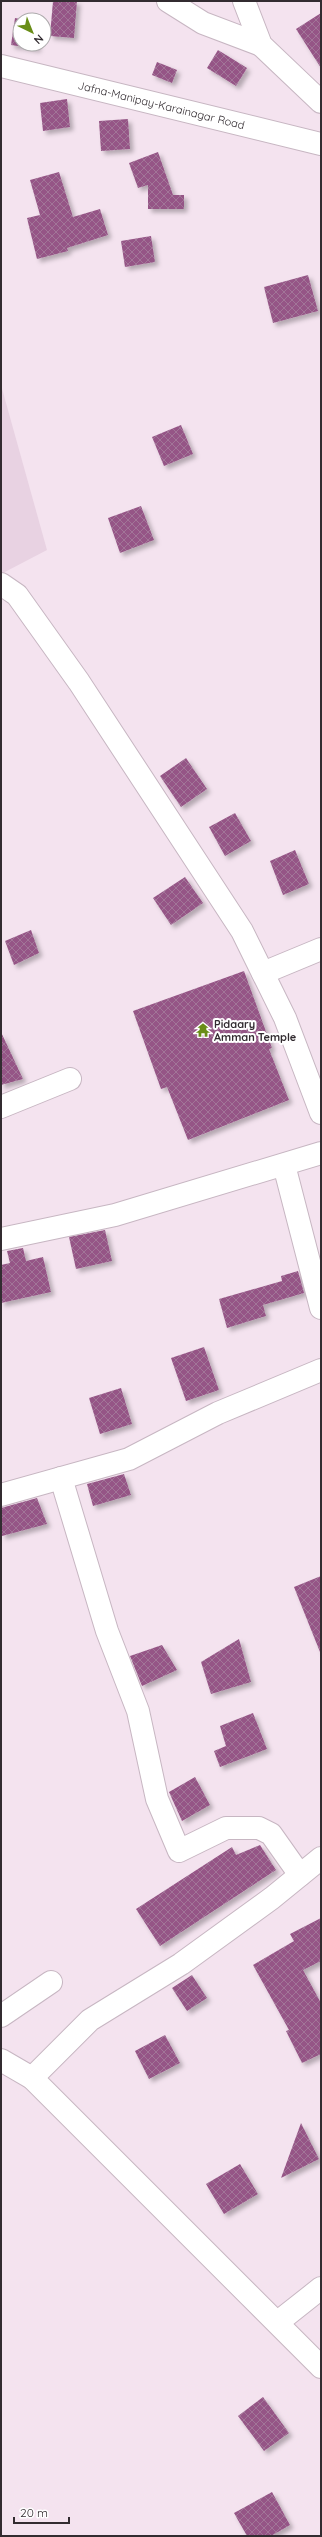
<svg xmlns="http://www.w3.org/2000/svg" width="322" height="2537" font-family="Quicksand,sans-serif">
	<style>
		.built { fill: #e8d2e2 }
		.building { fill: url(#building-cross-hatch); filter: url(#shadow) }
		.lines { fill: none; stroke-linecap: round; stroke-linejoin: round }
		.minor-casing { stroke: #c7b6c2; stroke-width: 24 }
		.major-casing { stroke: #c7b6c2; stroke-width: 24 }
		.minor { stroke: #fff; stroke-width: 22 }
		.major { stroke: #fff; stroke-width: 22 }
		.labels { text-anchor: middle; stroke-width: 4; stroke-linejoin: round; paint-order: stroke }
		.street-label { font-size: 11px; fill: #322b30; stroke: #fff }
		.poi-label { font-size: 11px; font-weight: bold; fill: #322b30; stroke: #fff; text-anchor: start }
	</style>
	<defs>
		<pattern id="building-cross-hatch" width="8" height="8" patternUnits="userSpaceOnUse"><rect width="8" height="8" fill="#955586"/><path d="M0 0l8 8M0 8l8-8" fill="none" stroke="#a27598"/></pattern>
		<filter id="shadow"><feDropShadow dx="3.5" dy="3.5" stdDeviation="2" flood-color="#0004"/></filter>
	</defs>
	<rect width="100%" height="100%" fill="#f4e3ef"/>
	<polygon class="built" points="1,385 47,550 1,574"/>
	<g class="building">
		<polygon points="53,1 77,1 74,38 50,36"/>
		<polygon points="321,13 321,68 296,29"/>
		<polygon points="15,18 25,20 20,20 20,44 38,44 37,49 11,45"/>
		<polygon points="218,50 247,68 236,86 207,68"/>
		<polygon points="157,62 177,70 172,83 152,75"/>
		<polygon points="67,99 70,127 43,131 40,103"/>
		<polygon points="128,119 130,149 101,151 99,121"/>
		<polygon points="158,152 173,195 184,195 184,209 148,209 148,185 138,188 129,163"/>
		<polygon points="59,172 73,217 100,209 108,235 67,248 68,251 37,259 27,218 40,215 30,180"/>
		<polygon points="151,236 155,262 125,267 121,241"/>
		<polygon points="308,275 318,311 273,323 264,287"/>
		<polygon points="181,425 193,454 164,466 152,437"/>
		<polygon points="141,506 154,540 120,553 108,518"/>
		<polygon points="186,758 207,789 181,807 160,776"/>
		<polygon points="235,813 251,841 225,856 209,827"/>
		<polygon points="295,850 309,884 283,895 270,861"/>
		<polygon points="185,877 203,903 171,925 153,898"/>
		<polygon points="31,930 39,953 14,965 5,941"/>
		<polygon points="244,971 272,1048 269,1049 289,1100 188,1140 167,1087 161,1089 133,1011"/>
		<polygon points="1,1032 23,1079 1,1085"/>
		<polygon points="105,1230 112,1261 76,1269 69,1237"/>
		<polygon points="23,1248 26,1261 43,1257 51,1292 1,1303 1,1265 10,1263 7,1251"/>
		<polygon points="298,1271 304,1293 263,1305 266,1316 227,1328 219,1299 282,1281 281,1276"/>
		<polygon points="204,1347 219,1390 186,1401 171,1358"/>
		<polygon points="121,1388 132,1424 100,1434 89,1398"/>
		<polygon points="124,1474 131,1495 93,1506 87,1484"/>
		<polygon points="37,1498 47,1524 2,1536 1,1508"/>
		<polygon points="321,1576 321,1652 320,1652 294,1587"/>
		<polygon points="239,1639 251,1682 211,1694 201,1662"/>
		<polygon points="162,1645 177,1670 142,1686 130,1656"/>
		<polygon points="253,1713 267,1749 220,1767 214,1751 226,1746 220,1726"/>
		<polygon points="195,1777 210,1805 182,1821 169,1792"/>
		<polygon points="260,1845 276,1870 160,1946 136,1909 232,1847 236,1855"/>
		<polygon points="321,1918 321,1961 303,1970 321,2003 321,2054 302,2063 286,2031 289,2030 253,1965 294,1941 290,1934"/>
		<polygon points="192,1975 207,1998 187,2011 172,1988"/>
		<polygon points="165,2035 180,2063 149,2079 135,2051"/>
		<polygon points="301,2123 319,2159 281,2178"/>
		<polygon points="240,2164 258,2194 224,2214 206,2184"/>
		<polygon points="263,2397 289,2433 264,2451 238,2416"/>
		<polygon points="272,2492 290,2525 271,2536 247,2536 234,2513"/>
	</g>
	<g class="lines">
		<defs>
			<g id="minor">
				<polyline points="168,1 203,23 261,45"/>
				<polyline points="244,1 261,45 321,102"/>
				<polyline points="1,584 17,595 79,682 242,931 285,1018 321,1113"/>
				<polyline points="263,973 321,949"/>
				<polyline points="1,1107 70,1079"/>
				<polyline points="284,1165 321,1308"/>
				<polyline points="1,1239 115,1215 321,1153"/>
				<polyline points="61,1478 107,1631 138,1711 157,1799 179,1851 226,1828 259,1828 271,1834 300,1875"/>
				<polyline points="1,1495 129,1459 218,1413 321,1370"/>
				<polyline points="1,2016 51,1982"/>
				<polyline points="1,2060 32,2078 321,2367"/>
				<polyline points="32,2078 90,2020 181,1964 272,1898 321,1858"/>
				<polyline points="278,2322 321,2288"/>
			</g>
			<g id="major">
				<path id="s1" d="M1,66L321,144"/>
			</g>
		</defs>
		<use href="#minor" class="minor-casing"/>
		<use href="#major" class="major-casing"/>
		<use href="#minor" class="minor"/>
		<use href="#major" class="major"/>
	</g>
	<defs>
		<symbol id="temple-bare" viewBox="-9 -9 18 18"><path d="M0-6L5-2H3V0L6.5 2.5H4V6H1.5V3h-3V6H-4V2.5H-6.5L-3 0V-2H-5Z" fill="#698d17" stroke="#fff" stroke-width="2.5" paint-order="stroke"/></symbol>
	</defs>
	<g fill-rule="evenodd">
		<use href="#temple-bare" x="193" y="1020" width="20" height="20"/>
	</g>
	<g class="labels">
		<g class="street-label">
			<text dy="4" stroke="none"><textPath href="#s1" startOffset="165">Jafna-Manipay-Karainagar Road</textPath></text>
		</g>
		<g class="poi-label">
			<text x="214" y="1028">Pidaary<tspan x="214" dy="13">Amman Temple</tspan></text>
		</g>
	</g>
	<rect width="322" height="2537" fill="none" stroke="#322b30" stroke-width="4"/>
	<g transform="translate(32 32) rotate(137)"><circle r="19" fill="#ffffff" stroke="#adaaac"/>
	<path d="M0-3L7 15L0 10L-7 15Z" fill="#698d17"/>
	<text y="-6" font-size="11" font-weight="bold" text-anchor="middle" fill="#322b30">N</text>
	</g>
	<path d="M14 2517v6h55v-6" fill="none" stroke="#322b30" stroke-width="2"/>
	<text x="20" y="2517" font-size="12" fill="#322b30" stroke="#ffffff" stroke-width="3" paint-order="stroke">20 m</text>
</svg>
